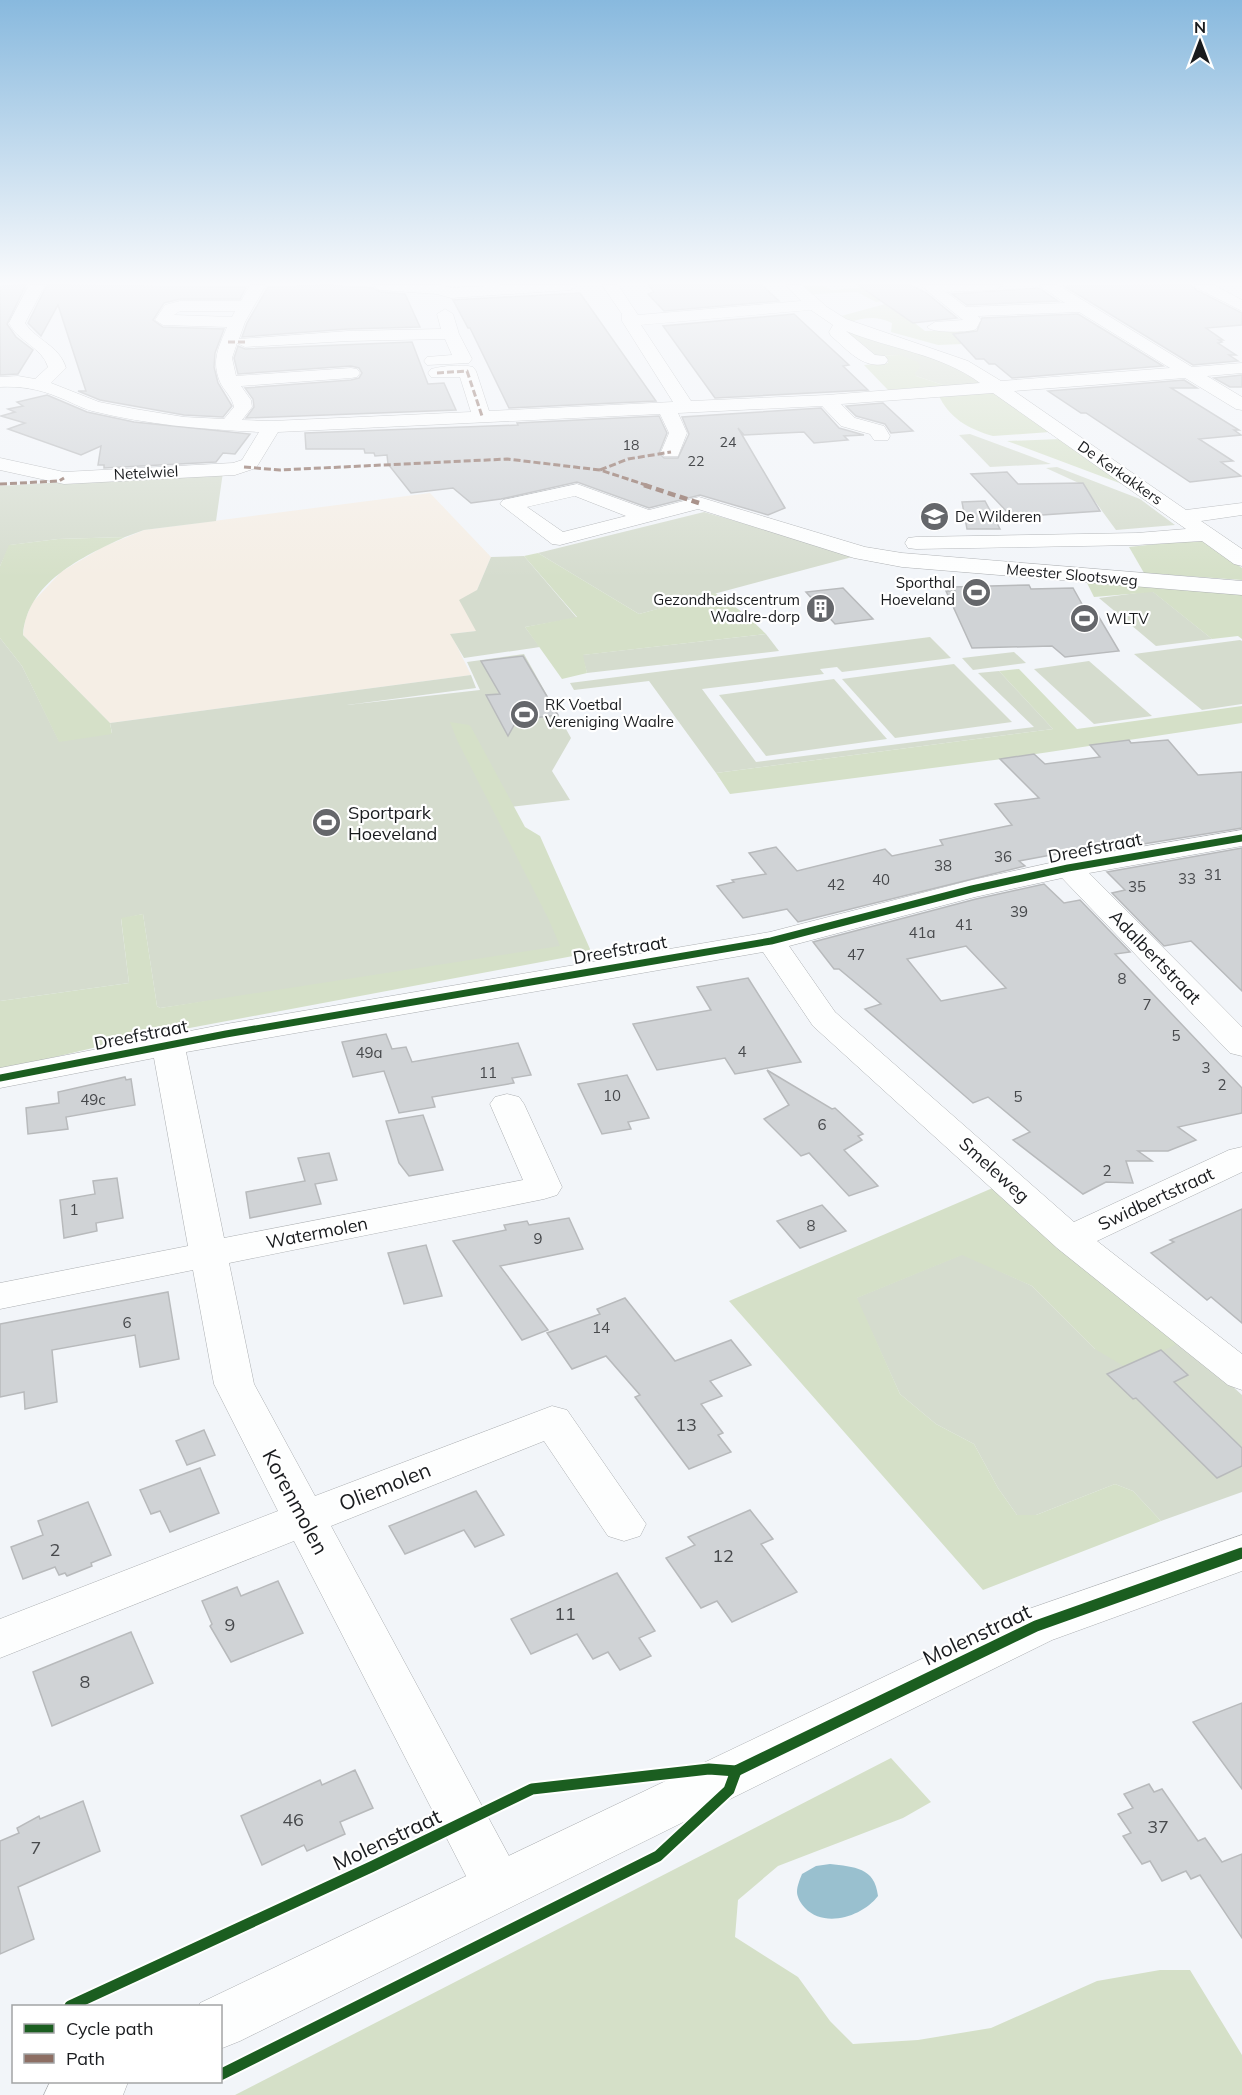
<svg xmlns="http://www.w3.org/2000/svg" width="1242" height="2095" font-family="Mulish,sans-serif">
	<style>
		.industrial { fill: #f5eee5 }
		.green { fill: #d5dcce }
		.forest { fill: #d5e0c8 }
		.water { fill: #99c0cf }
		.building { fill: #d0d3d6; stroke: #b8babc; stroke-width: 1.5; fill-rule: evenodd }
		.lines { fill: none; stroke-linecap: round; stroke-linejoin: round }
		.street-casing { stroke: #acafb2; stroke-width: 1 }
		.secondary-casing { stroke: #acafb2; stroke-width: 1 }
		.street { fill: #fdfefe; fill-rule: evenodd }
		.secondary { fill: #fdfefe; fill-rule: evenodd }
		.quiet-far1 { stroke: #8d6e63; stroke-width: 3; stroke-dasharray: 7 3; stroke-linecap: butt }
		.quiet { stroke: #8d6e63; stroke-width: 4.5; stroke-dasharray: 8 4.5; stroke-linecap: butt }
		.cycleway-far1-casing { stroke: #fff; stroke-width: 10 }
		.cycleway-casing { stroke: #fff; stroke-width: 15 }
		.cycleway-far1 { stroke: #1b5e20; stroke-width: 7 }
		.cycleway { stroke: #1b5e20; stroke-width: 11 }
		.labels { text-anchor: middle; stroke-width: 4.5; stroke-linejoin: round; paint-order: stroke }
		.far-number-label { font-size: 14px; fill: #47494c }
		.far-street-label { font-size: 15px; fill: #191b1e; stroke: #fff }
		.far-poi-label { font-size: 15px; fill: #191b1e; stroke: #fff; text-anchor: start }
		.number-label { font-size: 15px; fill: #47494c }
		.poi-label { font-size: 18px; fill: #191b1e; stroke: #fff; text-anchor: start }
		.street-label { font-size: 18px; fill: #191b1e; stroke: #fff }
		.near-number-label { font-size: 18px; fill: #47494c }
		.near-street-label { font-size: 21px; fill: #191b1e; stroke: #fff }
	</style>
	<rect width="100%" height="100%" fill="#f2f5f9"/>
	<polygon class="industrial" points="430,493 491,557 477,590 476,631 451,634 471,675 110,723 23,635 25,620 32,603 61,572 103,547 144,530"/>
	<g class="green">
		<polygon points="853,332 943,361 978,381 978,384 946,386 916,376 899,355 872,356 847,333"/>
		<polygon points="970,434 1051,464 990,467 959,435"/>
		<polygon points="1057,467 1140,499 1175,525 1116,530 1083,485 1046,468"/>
		<polygon points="223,472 216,521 144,530 125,537 58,539 10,545 0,566 0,486"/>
		<polygon points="704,512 856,556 639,614 538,553"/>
		<polygon points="524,556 577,618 525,627 540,647 464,658 450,634 476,631 459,600 477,590 491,557"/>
		<polygon points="1152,591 1212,639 1156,646 1099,598"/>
		<polygon points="766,634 779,651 587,673 582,655"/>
		<polygon points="930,637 951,658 842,672 837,667 820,669 824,674 702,689 756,762 1034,727 978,673 999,671 1053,729 716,773 649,681 574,690 570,683"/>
		<polygon points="0,638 22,666 58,739 112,733 110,723 471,675 476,688 347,705 480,690 467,662 524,654 571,738 552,771 570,800 510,807 576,948 160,1008 157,1006 143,914 121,919 129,983 0,1001"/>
		<polygon points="1240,640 1242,641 1242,704 1202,710 1134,654"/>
		<polygon points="1014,652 1026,663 973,670 962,658"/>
		<polygon points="1089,661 1152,716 1094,724 1034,669"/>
		<polygon points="954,664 1012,722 895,738 842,679"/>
		<polygon points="834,679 887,739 766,756 719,695"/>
		<polygon points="963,1254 1032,1286 1095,1349 1183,1341 1242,1395 1242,1492 1161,1521 1133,1491 1115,1484 1036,1515 1017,1515 998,1488 974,1444 936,1424 900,1394 856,1298"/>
	</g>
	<g class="forest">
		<polygon points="802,285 822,285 832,290 868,287 882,301 876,302 857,292 813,294"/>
		<path d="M889,303L925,331L974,330L986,336L1106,338L938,345L891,332L892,323C878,316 865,317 851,322L841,316Z"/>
		<polygon points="899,355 918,362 920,367 915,373 916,376 946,386 888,390 864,365 888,363 887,360 872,356"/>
		<path d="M991,390L1050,432L993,436C968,429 949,418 938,394Z"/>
		<polygon points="1061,439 1130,487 1007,441"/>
		<path d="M125,537C82,557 27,582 23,635L110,723L112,734L59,742L22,666L0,638V566L9,545L58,539Z"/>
		<polygon points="1203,539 1242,568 1242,580 1144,573 1129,547"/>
		<polygon points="538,553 639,614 715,593 745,614 766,634 583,655 587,673 562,679 525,627 577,617 524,556"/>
		<polygon points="1086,581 1242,593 1242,639 1238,636 1212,639 1153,592 1094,597"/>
		<polygon points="1019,669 1077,729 1242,706 1242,723 1002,759 730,794 716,773 1053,729 999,671"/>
		<polygon points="450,722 469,725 471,727 525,827 540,836 590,949 589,953 131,1039 0,1070 0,1001 129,983 121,918 143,914 157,1006 160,1008 560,946 549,920 457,740"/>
		<polygon points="995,1187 1183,1341 1127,1368 1095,1349 1032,1286 962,1255 857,1298 900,1394 936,1424 974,1444 998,1488 1017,1515 1036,1515 1115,1484 1133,1491 1161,1521 983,1590 729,1301"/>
		<polygon points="891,1758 931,1802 903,1818 778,1866 738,1900 735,1937 798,1977 830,2021 853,2044 918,2040 991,2028 1097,1981 1160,1970 1190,1970 1242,2055 1242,2095 235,2095"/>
	</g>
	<path class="water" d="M830,1864C854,1867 875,1867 878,1896C863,1916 825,1929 805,1908C801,1904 797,1897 797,1892C797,1886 800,1879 802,1874L816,1866Z"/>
	<g class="building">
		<polygon points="26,285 7,324 16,337 33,350 18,374 0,375 0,286"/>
		<polygon points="47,285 246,287 240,299 180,299 164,303 153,320 163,327 224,329 215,353 214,367 218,383 232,406 223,417 184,415 100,400 78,391 86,391 58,305 41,336 28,323"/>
		<polygon points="328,285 373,288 380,292 405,294 420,327 348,329 242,337 247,323 268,287"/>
		<polygon points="648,285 762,285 779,301 664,311 648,294 654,292"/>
		<polygon points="858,285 911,285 926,293 957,318 913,323"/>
		<polygon points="1192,285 1196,290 1242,313 1242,325 1206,328 1223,340 1219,340 1222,342 1218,343 1236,355 1229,355 1238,361 1193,365 1064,286"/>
		<polygon points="1039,288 1058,301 967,305 952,294"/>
		<polygon points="580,293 656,401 509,408 470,328 468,328 453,300"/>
		<polygon points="794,314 849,365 843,366 868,390 715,398 663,326"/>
		<polygon points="1078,314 1163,366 1012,378 995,364 989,364 984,359 976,359 953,334 977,331 982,318"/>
		<polygon points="412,342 428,384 444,383 456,410 246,418 254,407 253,399 245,388 351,380 359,378 362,373 359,368 351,366 238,374 234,358 238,346 245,349"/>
		<polygon points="1242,375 1242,387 1230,387 1214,378"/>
		<polygon points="1184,380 1197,388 1171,388 1239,430 1234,430 1241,435 1199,439 1233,461 1221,462 1241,476 1190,482 1086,413 1081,413 1048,391"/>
		<polygon points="47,395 87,412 134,422 250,434 235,454 223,453 216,462 104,468 104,465 98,465 101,446 81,455 8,429 25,423 1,416 15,412 8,409 23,406 17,402"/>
		<polygon points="883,403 913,431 891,433 885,424 856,416 846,406"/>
		<polygon points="821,408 839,428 864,435 844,436 848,440 814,443 804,432 744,435 738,428 785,508 768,515 700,495 649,508 577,482 501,499 471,503 453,488 411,493 388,464 387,455 375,456 374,453 365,453 364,449 306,449 305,433 518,425 517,423 659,416 667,433 659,453 664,458 678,458 689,434 682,417"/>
		<polygon points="1007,472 1018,484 1083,483 1100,511 1012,517 971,474"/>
		<polygon points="985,501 1000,529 967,529 962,502"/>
		<polygon points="1029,585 1031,589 1073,588 1087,613 1096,612 1119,651 1065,657 1052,646 972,648 946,591 955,591 953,587"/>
		<polygon points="843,588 873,619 835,624 806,592"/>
		<polygon points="523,656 558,715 517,720 508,736 486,695 500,694 481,661"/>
		<polygon points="1129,740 1131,743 1168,740 1198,775 1242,772 1242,828 1088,853 1083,849 1019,861 1025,866 798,922 787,909 743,918 717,886 734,882 732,880 766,874 749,853 776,847 797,871 885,849 892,856 943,845 940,840 1012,825 995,804 1039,798 1000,759 1034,754 1045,764 1100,757 1090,745"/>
		<polygon points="1242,848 1242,991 1191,941 1164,946 1112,893 1125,890 1107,872"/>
		<path d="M1044,884L1064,903L1080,900L1130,952L1115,954L1242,1088V1113L1178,1127L1196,1140L1168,1151H1138L1152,1161H1126L1133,1183L1106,1182L1083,1194L1013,1140L1030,1132L988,1097L973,1103L865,1009L881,1004L839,969H834L813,942L976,899ZM966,946L1006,988L941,1001L907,959Z"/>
		<polygon points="748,978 801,1062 735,1074 725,1058 657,1070 633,1024 711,1010 697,987"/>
		<polygon points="386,1034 392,1049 406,1047 412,1062 518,1043 531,1075 512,1078 514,1083 432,1097 435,1107 399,1113 384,1071 353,1077 342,1042"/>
		<polygon points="767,1070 832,1109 835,1108 863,1134 858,1136 862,1140 844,1150 878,1186 849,1196 809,1153 801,1156 764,1119 789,1105"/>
		<polygon points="627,1075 649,1118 628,1122 631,1129 602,1134 578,1084"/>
		<polygon points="125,1077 126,1080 131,1079 135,1105 66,1117 68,1129 28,1134 26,1108 59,1103 58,1092"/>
		<polygon points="423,1115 443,1170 409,1176 399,1163 386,1121"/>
		<polygon points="329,1153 337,1180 315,1184 321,1204 250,1218 246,1192 305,1181 298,1158"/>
		<polygon points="117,1178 123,1218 96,1223 97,1231 64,1238 60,1200 95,1194 93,1181"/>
		<polygon points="822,1205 846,1231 800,1248 777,1221"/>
		<polygon points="1242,1209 1242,1323 1211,1297 1207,1300 1151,1253 1174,1242 1170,1240"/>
		<polygon points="569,1218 583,1249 500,1266 548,1330 522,1340 453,1241 506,1230 504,1225 527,1221 529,1225"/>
		<polygon points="426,1245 442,1296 404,1304 388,1253"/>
		<polygon points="168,1292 179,1359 140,1367 135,1335 52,1350 57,1402 25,1409 24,1392 0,1397 0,1324"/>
		<polygon points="625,1298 675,1361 731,1340 751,1365 710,1381 722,1396 701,1404 723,1433 718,1435 731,1452 689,1469 635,1397 640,1395 606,1356 572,1369 547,1333 600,1314 597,1309"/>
		<polygon points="1161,1350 1188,1375 1174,1382 1242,1448 1242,1466 1217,1478 1136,1398 1133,1399 1107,1374"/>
		<polygon points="204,1430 215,1455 187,1465 176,1441"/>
		<polygon points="200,1468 219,1513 170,1532 160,1511 151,1514 140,1490"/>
		<polygon points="476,1491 504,1535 475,1547 464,1530 405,1554 389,1526"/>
		<polygon points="88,1502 111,1555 91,1563 92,1566 67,1576 65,1573 59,1575 55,1567 23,1579 11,1547 43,1535 38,1521"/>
		<polygon points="750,1510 773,1539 761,1544 797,1592 732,1622 717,1601 701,1608 666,1558 695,1545 688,1537"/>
		<polygon points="617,1573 655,1631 639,1638 651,1656 620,1670 608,1652 593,1659 577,1634 531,1654 511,1619"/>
		<polygon points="278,1581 303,1633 231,1662 210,1626 212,1624 202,1601 237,1587 241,1596"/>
		<polygon points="131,1632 153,1683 52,1726 33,1672"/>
		<polygon points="1242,1703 1242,1789 1193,1722"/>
		<polygon points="355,1770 373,1808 340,1822 345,1834 307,1851 304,1845 262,1865 241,1816 320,1780 322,1785"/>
		<polygon points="1149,1784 1154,1792 1162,1789 1198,1841 1205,1838 1222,1862 1242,1854 1242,1938 1200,1875 1191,1879 1186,1871 1162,1881 1150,1861 1142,1864 1123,1836 1131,1833 1118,1814 1133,1808 1124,1794"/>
		<polygon points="83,1801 100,1851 18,1887 34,1939 0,1954 0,1841 19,1833 17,1828 39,1816 40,1819"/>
	</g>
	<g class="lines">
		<defs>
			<g id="street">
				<path d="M29,285H45L25,323C37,341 59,345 66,368L51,383L99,402L135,409L184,417L224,419L234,407C232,396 224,391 220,382C211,360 219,347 227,327L163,325L155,320L165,305L180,301H241L250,285H266L245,322L239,339L348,331L441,329L437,314L445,309L453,314L459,334L472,359L469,363L427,365L424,361L427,357L452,355L445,339L348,341L245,347L237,343L232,358L236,376L351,368L357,369L360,373L357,377L351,378L241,386L251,400L252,407L242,420L272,421L471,412L460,377H431L428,373L431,369C443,366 461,364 473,367L476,371L489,411L673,402L622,321V314L602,285H618L638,315L801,301L785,285H802L827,307L846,319L968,361L1001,381L1170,368L1079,312L978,316L981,320C980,321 977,328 976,329C968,333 932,333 927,327L935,322L963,320L920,285H1003L995,290L946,292L966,307L1065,303L1039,285H1058L1192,367L1242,363V373L1207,376L1242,397V410L1236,409L1185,378L1014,391L1186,510L1242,503V515L1201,521L1242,549V566L1234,564L1202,541L1137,545L916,549L908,548L905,543L908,538L916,537L1137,533L1186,529L993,393L841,404L855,418L884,426L890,436L888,440H874L870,434L841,426L822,406L678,413L687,433L678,456H664L661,452L669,433L660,414L278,432L256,468L235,475L64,484L0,470V458L64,472L233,463L242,460L259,432C201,429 149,425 92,411C80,408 70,401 58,397C39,389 20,386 0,387V377L18,376L35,379L48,367C42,347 18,342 9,323ZM811,310L833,325L829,332L831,336C847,349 862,369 885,364L888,360L885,356L875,355L846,331C890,349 941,354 980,383L827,395L691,401L641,325ZM180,311H235L232,317L174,315Z"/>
				<polygon points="372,285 440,285 452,288 502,285 578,285 570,290 451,298 437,294 380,290"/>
				<polygon points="1194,285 1214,285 1242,300 1242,311 1197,288"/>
				<path d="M577,484L649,510L699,497L865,547L902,553L1242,581V595L902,567L854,558L698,509L560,545L552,544L500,504L503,500ZM575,496L626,516L563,532L527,507Z"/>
				<polygon points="1242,830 1242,846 1089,873 1242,1027 1242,1056 1230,1053 1062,878 975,897 789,946 835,1012 1074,1222 1229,1150 1242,1147 1242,1172 1097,1241 1242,1354 1242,1390 1228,1385 1057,1248 813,1026 763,952 186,1052 224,1238 523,1180 490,1104 495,1097 507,1094 519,1097 524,1104 562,1187 557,1195 544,1199 229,1263 254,1384 315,1496 552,1406 567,1410 646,1524 640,1536 624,1541 608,1536 544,1441 331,1526 516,1869 524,1886 516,1903 498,1910 480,1903 294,1541 0,1658 0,1619 278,1511 214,1384 193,1270 0,1309 0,1283 188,1246 154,1058 0,1088 0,1068 226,1024 770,932 972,880 1068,859"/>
			</g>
			<g id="secondary">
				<polygon points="1242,1535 1242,1571 1052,1640 240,2041 220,2049 220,2006 199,2006 200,2003 1020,1612"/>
				<polygon points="50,2082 128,2082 123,2095 44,2095"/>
			</g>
		</defs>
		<use href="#street" class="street-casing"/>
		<use href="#secondary" class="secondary-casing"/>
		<use href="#street" class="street"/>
		<use href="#secondary" class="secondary"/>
		<g class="quiet-far1">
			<polyline points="228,342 245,342"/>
			<polyline points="437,373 467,371 482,416"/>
			<polyline points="244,467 280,470 507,459 600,470 649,486"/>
			<polyline points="600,470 628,459 671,452"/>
			<polyline points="0,484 59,481 64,478"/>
		</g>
		<polyline class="quiet" points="644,485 699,503"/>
		<defs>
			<polyline id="cycleway-far1" points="0,1078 226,1034 771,941 972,889 1068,868 1242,838"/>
			<g id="cycleway">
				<polyline points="70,2006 371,1867 532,1789 709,1769 736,1771 1036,1626 1242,1553"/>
				<polyline points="220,2075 658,1856 729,1790 736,1771"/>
			</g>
		</defs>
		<use href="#cycleway-far1" class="cycleway-far1-casing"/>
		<use href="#cycleway" class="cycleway-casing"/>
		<use href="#cycleway-far1" class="cycleway-far1"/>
		<use href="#cycleway" class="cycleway"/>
	</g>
	<linearGradient id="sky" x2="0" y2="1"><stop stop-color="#88b9de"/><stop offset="0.49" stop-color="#f9fafc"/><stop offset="1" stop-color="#f9fafc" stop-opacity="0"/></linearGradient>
	<rect width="1242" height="578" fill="url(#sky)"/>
	<defs>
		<symbol id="school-disc" viewBox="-11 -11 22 22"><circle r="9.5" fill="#65676b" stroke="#fff"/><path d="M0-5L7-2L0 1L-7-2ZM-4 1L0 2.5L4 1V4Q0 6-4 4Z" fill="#fff"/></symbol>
		<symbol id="stadium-disc" viewBox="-11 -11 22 22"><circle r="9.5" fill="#65676b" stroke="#fff"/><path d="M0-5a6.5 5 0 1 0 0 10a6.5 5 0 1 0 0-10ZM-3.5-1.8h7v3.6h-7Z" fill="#fff"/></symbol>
		<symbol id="building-disc" viewBox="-11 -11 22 22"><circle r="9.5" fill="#65676b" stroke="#fff"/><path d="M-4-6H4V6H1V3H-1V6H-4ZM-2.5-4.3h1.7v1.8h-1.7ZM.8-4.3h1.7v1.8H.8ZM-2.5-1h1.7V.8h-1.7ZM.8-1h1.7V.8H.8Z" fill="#fff"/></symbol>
	</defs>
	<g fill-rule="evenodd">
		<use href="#school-disc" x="918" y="500" width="33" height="33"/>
		<use href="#stadium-disc" x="960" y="576" width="33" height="33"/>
		<use href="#building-disc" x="804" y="592" width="33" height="33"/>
		<use href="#stadium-disc" x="1068" y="602" width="33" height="33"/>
		<use href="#stadium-disc" x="508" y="698" width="33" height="33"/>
		<use href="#stadium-disc" x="310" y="806" width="33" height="33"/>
	</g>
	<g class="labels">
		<g class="far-number-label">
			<text x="728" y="447">24</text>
			<text x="631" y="450">18</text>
			<text x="696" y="466">22</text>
		</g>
		<g class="far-street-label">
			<text transform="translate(146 473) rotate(-3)" y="5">Netelwiel</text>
			<text transform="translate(1120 473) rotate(35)" y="5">De Kerkakkers</text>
			<text transform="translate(1072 575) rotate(5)" y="5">Meester Slootsweg</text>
		</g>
		<g class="far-poi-label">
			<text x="955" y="522">De Wilderen</text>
			<text x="955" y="588" text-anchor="end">Sporthal<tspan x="955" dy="17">Hoeveland</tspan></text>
			<text x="800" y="605" text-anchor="end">Gezondheidscentrum<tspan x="800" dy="17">Waalre-dorp</tspan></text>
			<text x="1106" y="624">WLTV</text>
			<text x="545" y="710">RK Voetbal<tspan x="545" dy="17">Vereniging Waalre</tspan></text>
		</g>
		<g class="number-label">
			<text x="1003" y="862">36</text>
			<text x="943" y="871">38</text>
			<text x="1213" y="880">31</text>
			<text x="1187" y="884">33</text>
			<text x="881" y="885">40</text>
			<text x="836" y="890">42</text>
			<text x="1137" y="892">35</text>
			<text x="1019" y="917">39</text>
			<text x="964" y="930">41</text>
			<text x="922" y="938">41a</text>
			<text x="856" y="960">47</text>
			<text x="1122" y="984">8</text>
			<text x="1147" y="1010">7</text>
			<text x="1176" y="1041">5</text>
			<text x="742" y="1057">4</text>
			<text x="369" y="1058">49a</text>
			<text x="1206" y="1073">3</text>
			<text x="488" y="1078">11</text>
			<text x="1222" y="1090">2</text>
			<text x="612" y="1101">10</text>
			<text x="1018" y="1102">5</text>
			<text x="93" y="1105">49c</text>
			<text x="822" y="1130">6</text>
			<text x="1107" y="1176">2</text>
			<text x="74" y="1215">1</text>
			<text x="811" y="1231">8</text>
			<text x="538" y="1244">9</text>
			<text x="127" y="1328">6</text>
			<text x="601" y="1333">14</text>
		</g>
		<g class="poi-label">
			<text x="348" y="819">Sportpark<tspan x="348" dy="21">Hoeveland</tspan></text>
		</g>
		<g class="street-label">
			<text transform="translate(1095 848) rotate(-11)" y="6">Dreefstraat</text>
			<text transform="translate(620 950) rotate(-10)" y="6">Dreefstraat</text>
			<text transform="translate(1155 957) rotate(46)" y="6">Adalbertstraat</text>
			<text transform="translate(141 1035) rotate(-11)" y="6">Dreefstraat</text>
			<text transform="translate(994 1170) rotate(42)" y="6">Smeleweg</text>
			<text transform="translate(1156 1199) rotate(-25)" y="6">Swidbertstraat</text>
			<text transform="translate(317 1233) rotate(-11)" y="6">Watermolen</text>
		</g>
		<g class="near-number-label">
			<text x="686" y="1431">13</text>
			<text x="55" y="1556">2</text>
			<text x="723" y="1562">12</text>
			<text x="565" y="1620">11</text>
			<text x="230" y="1631">9</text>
			<text x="85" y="1688">8</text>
			<text x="293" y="1826">46</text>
			<text x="1158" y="1833">37</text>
			<text x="36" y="1854">7</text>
		</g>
		<g class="near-street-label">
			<text transform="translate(385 1487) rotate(-22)" y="7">Oliemolen</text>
			<text transform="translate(295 1502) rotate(62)" y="7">Korenmolen</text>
			<text transform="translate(977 1635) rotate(-25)" y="7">Molenstraat</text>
			<text transform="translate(387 1840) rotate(-25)" y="7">Molenstraat</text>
		</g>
	</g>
	<rect x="12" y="2005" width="210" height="78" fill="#ffffff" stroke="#a3a4a5" stroke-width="1.5"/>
	<rect x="24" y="2024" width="30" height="9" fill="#1b5e20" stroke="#a3a4a5" stroke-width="1.5"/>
	<text x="66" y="2035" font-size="18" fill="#191b1e">Cycle path</text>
	<rect x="24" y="2054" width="30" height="9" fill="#8d6e63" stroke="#a3a4a5" stroke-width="1.5"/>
	<text x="66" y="2065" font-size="18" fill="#191b1e">Path</text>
	<g transform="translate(1200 42)" stroke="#ffffff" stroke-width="4.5" paint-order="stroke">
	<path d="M0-4.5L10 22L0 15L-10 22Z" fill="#191b1e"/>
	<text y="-9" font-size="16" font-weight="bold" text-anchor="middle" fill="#191b1e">N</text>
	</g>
</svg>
